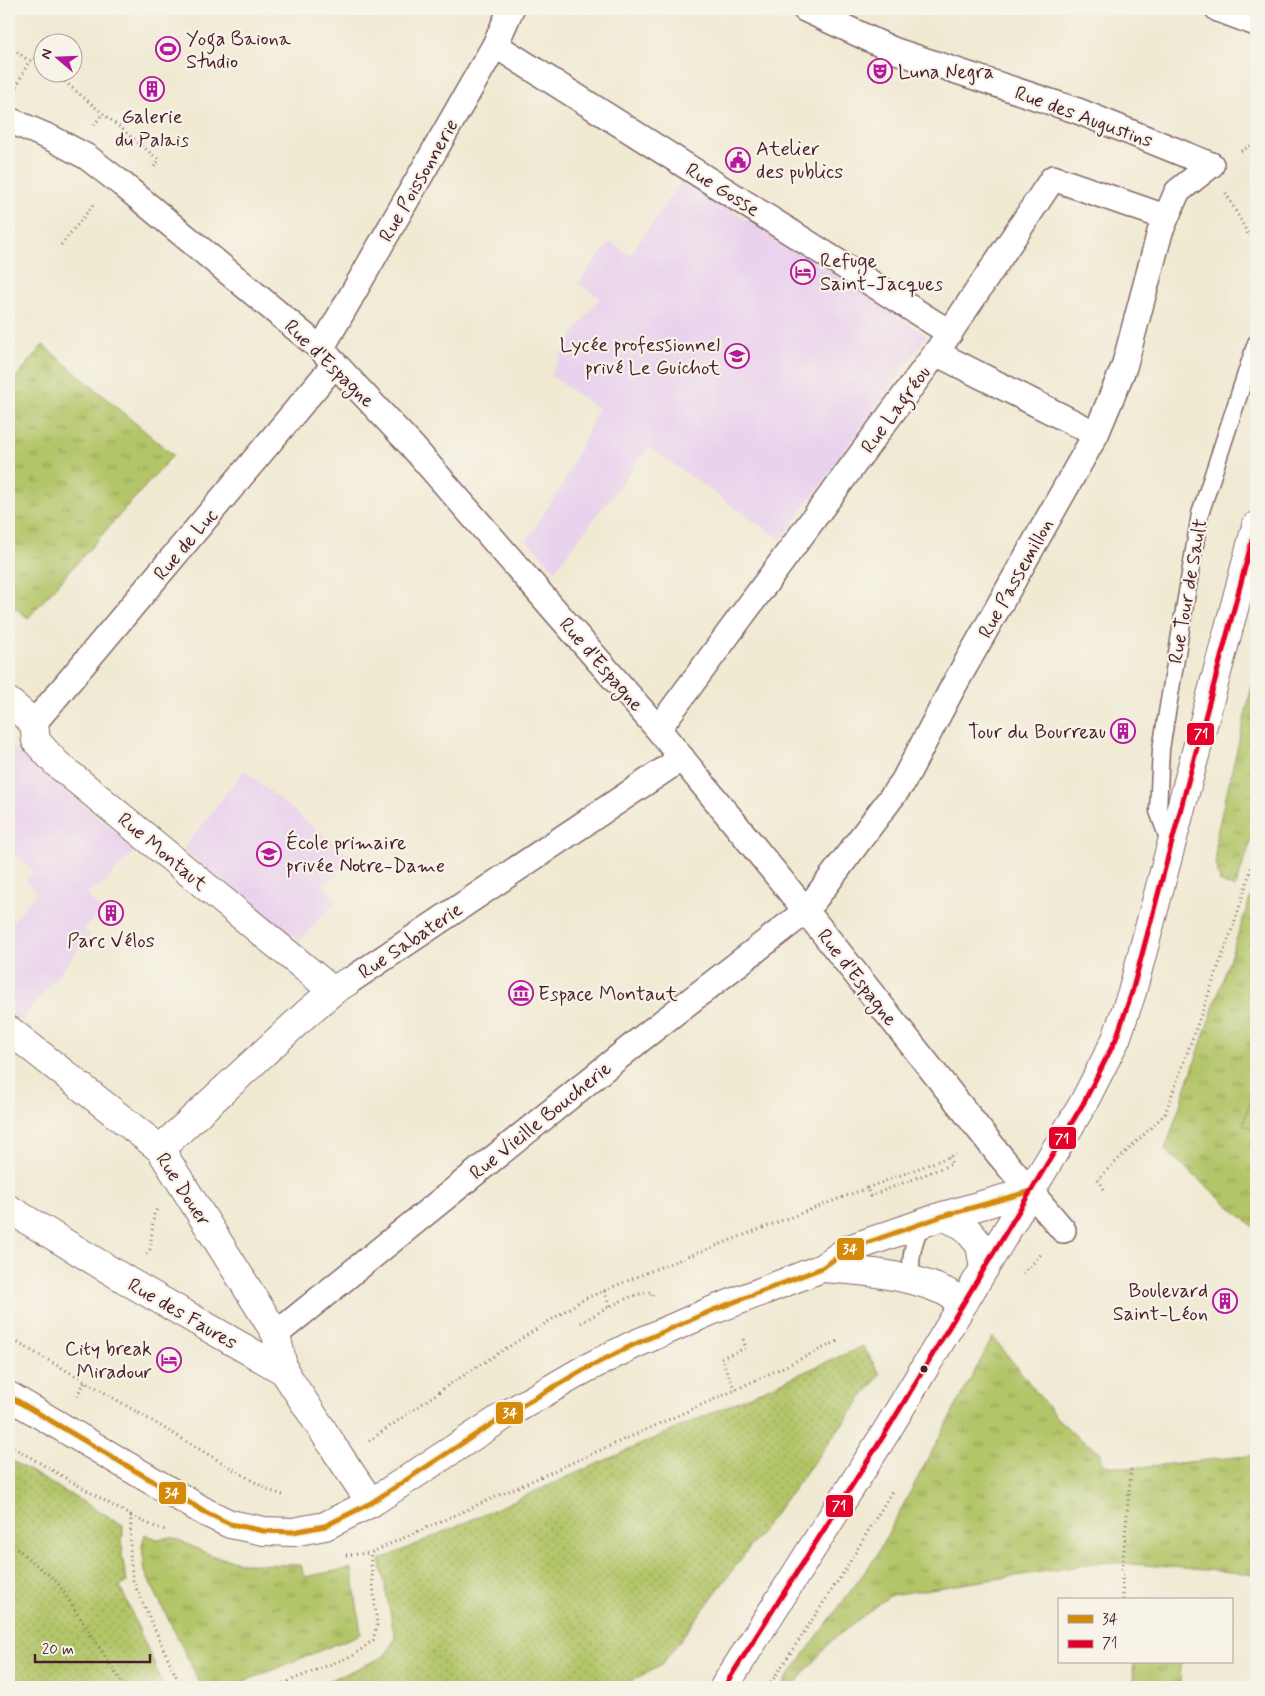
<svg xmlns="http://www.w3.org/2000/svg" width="1265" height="1696" font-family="Mynerve,sans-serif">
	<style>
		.built { fill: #e9d2ed }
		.grass { fill: url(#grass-tufts); stroke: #7e724a }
		.park { fill: url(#park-dots); stroke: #7e724a }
		.pitch { fill: #b2c568; stroke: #7e724a }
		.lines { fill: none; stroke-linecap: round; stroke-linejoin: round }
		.service-casing { stroke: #846666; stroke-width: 19 }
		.pedestrian-casing { stroke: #846666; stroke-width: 28 }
		.minor-casing { stroke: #846666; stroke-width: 30 }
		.tertiary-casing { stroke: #846666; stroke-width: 30 }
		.path { stroke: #846666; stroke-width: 3; stroke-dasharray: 1 4; stroke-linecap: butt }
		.service { stroke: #fff; stroke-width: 16 }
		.pedestrian { stroke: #fff; stroke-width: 25 }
		.minor { stroke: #fff; stroke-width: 28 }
		.tertiary { stroke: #fff; stroke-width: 28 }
		.bus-1-casing { stroke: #f7f3e8; stroke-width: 9 }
		.bus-2-casing { stroke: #f7f3e8; stroke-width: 9 }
		.bus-1 { stroke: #d48b09; stroke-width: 5 }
		.bus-2 { stroke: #e4002b; stroke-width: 5 }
		.bus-dot { fill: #4a1f2b; stroke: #f7f3e8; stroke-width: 2 }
		.labels { text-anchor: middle; stroke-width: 4.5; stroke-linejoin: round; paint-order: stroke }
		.poi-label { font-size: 20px; fill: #4a1f2b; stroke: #f7f3e8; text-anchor: start }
		.street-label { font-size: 20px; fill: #4a1f2b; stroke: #f7f3e8 }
		.line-badge { stroke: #f7f3e8; stroke-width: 2 }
		.badge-label { font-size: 14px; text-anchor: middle; font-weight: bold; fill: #fff }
	</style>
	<defs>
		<pattern id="grass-tufts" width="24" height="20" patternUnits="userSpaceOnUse" patternTransform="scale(1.25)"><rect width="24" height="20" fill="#b2c568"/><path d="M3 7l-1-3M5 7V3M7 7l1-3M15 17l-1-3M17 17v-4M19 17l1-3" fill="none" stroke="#939f56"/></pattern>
		<pattern id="park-dots" width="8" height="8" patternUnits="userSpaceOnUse" patternTransform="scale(1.25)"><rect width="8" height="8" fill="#b2c568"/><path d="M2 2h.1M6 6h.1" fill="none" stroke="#939f56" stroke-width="1.8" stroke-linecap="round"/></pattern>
	</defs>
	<rect width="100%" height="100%" fill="#f7f3e8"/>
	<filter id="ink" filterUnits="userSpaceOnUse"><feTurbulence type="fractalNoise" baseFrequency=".02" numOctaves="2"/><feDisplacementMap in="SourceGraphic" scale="10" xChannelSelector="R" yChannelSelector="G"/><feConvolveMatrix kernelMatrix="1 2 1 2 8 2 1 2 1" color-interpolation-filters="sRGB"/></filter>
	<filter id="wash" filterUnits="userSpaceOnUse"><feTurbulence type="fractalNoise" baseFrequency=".0096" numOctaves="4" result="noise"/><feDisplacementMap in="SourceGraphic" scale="20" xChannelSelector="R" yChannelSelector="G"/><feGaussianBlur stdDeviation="1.12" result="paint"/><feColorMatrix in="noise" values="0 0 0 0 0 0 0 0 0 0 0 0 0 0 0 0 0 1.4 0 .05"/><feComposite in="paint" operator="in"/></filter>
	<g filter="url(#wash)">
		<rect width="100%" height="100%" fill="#f0ead3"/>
		<g class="built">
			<polygon points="682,179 858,289 927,336 781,540 649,447 555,570 527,540 563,484 598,409 550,375 579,325 600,298 578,283 610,242 630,255"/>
			<polygon points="9,745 111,828 138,848 99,888 95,885 86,894 101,910 84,929 90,935 20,1022 9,1013 9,926 37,892 25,881 33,871 9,850 9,840 10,838 9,836 9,812 15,805 9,799"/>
			<polygon points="244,770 354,860 322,886 338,899 299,941 183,849"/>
		</g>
		<g class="grass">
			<polygon points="43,345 173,455 28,618 9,603 9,386"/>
			<polygon points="1256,670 1256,826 1235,888 1220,882 1216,862 1216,837"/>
			<polygon points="1256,881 1256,1229 1165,1150"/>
			<polygon points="993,1337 1056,1417 1077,1437 1101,1453 1103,1464 1131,1468 1256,1455 1256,1574 1107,1562 891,1595 832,1640 792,1687 780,1687 875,1558"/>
			<polygon points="145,1534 157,1539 172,1537 213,1556 249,1564 301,1565 304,1577 352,1568 361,1634 230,1687 202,1687 145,1572 142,1546"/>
			<polygon points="1133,1662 1181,1662 1180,1687 1134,1687"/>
		</g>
		<g class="park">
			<polygon points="863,1346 880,1374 662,1664 620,1687 315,1687 381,1658 389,1650 395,1638 380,1560"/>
			<polygon points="9,1459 123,1525 122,1556 127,1582 120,1586 164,1687 9,1687"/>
		</g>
		<polygon class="pitch" points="1256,1084 1256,1129 1243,1124"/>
	</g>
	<g filter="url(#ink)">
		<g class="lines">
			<defs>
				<g id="service">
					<polyline points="1170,844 1158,811 1161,749 1200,514 1256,343"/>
					<path d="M912,1281C909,1258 913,1245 921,1223"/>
				</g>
				<g id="pedestrian">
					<polyline points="805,9 893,50 1078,111 1211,165"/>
					<polyline points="1218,9 1256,23"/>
					<polyline points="495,45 950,333"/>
					<polyline points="9,120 53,139 87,157 122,184 321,349 412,446 658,729 806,911 1001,1157 1063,1230"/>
					<polyline points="321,349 495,45 511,9"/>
					<polyline points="936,353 1096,434"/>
					<polyline points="34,723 335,364"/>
					<polyline points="658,729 936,353 1053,178 1165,217"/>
					<polyline points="348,982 682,758"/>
					<polyline points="276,1334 641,1039 806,911 903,782 953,687 1096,434 1124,367 1160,232 1177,192 1211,165"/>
				</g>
				<g id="minor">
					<polyline points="9,702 34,723 36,741 56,763 333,991"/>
					<polyline points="9,1030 160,1149 276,1334 284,1371"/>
					<polyline points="160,1149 306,1014 333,991 347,982"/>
					<polyline points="9,1209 131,1283 284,1371 331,1443"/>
					<polyline points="943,1216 964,1226 980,1245 984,1269"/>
					<path d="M822,1268C863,1271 906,1274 944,1291C951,1294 957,1300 963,1304"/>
					<polyline points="9,1396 205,1512 230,1524 264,1531 293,1532 325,1526 371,1503 504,1416 585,1369 633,1345 711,1311 822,1268 849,1249 943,1216 1031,1191"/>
					<polyline points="336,1451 371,1503"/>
				</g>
				<polyline id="tertiary" points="724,1687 886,1432 1083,1104 1116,1039 1132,992 1256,526"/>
			</defs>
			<use href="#service" class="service-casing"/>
			<use href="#pedestrian" class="pedestrian-casing"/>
			<use href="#minor" class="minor-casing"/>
			<use href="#tertiary" class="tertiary-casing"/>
			<g class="path">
				<polyline points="9,46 29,61"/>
				<polyline points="53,72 159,160 154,167"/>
				<polyline points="16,87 29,61 37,58 42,62"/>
				<polyline points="94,125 103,113"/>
				<polyline points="1241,151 1256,143"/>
				<polyline points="1226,193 1248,234 1256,240"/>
				<polyline points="61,245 94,204"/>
				<polyline points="867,1188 956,1154"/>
				<polyline points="1104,1189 1098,1179 1165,1114 1236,918 1256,853"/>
				<polyline points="147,1254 150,1249 154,1214 157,1209"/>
				<polyline points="1023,1274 1042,1253"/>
				<polyline points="604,1291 610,1307"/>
				<path d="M581,1323C601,1311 629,1294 651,1292L654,1299"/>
				<polyline points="9,1338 85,1381 268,1490 286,1496"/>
				<polyline points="735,1390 721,1358 746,1348 742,1336"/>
				<polyline points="77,1396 85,1381"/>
				<polyline points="369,1441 453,1382 584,1299 658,1268 867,1188 870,1196 952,1164 949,1157"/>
				<polyline points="9,1445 131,1516 130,1554 133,1581 181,1687"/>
				<polyline points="131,1516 158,1528 166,1530"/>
				<polyline points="9,1542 57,1582 125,1687"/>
				<polyline points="346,1555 370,1553"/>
				<polyline points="1123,1600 1122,1571 1131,1468"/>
				<polyline points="274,1687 354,1655 373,1640 377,1625 370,1553 735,1390 838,1341"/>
				<polyline points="768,1687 845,1570 892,1491"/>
			</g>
			<use href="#service" class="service"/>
			<use href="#pedestrian" class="pedestrian"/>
			<use href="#minor" class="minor"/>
			<use href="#tertiary" class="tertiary"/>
			<defs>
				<polyline id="bus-1" points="9,1396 205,1512 230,1524 264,1531 293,1532 325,1526 371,1503 504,1416 585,1369 633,1345 711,1311 822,1268 849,1249 943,1216 1031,1191"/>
				<polyline id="bus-2" points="724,1687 886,1432 1083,1104 1116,1039 1132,992 1256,526"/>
			</defs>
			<use href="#bus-1" class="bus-1-casing"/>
			<use href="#bus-2" class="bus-2-casing"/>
			<use href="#bus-1" class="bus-1"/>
			<use href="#bus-2" class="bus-2"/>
		</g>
	</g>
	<defs>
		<symbol id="stadium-ring" viewBox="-11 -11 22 22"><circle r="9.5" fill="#f7f3e8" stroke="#b5179e" stroke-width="1.5"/><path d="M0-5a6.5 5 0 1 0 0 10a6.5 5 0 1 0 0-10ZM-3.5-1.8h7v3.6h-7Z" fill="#b5179e"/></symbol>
		<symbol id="theatre-ring" viewBox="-11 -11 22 22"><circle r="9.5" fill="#f7f3e8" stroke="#b5179e" stroke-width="1.5"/><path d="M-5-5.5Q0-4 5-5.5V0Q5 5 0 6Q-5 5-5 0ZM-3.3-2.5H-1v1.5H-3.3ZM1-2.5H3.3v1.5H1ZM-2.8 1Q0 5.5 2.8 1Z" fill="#b5179e"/></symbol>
		<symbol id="building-ring" viewBox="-11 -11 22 22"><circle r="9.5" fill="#f7f3e8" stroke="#b5179e" stroke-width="1.5"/><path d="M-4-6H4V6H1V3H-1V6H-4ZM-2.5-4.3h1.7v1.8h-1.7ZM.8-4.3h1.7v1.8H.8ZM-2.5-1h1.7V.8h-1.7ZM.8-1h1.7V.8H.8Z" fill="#b5179e"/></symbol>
		<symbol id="civic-ring" viewBox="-11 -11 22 22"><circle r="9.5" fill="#f7f3e8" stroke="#b5179e" stroke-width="1.5"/><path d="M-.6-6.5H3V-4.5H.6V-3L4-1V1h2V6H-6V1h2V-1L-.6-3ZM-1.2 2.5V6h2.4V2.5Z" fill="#b5179e"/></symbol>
		<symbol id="hotel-ring" viewBox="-11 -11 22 22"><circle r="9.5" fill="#f7f3e8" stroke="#b5179e" stroke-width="1.5"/><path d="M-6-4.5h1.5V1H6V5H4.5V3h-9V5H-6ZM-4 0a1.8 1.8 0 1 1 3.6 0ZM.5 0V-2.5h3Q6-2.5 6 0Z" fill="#b5179e"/></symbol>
		<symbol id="school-ring" viewBox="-11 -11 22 22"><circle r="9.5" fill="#f7f3e8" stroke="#b5179e" stroke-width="1.5"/><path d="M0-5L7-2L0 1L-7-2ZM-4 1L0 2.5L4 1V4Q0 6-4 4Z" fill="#b5179e"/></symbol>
		<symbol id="museum-ring" viewBox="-11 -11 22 22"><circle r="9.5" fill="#f7f3e8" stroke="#b5179e" stroke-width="1.5"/><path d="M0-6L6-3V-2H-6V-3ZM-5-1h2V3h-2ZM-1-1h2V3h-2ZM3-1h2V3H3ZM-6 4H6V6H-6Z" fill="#b5179e"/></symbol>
	</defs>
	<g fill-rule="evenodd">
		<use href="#stadium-ring" x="154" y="35" width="28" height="28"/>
		<use href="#theatre-ring" x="866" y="57" width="28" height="28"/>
		<use href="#building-ring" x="138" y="75" width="28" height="28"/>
		<use href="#civic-ring" x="724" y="146" width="28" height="28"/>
		<use href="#hotel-ring" x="789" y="258" width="28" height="28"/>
		<use href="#school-ring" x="723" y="342" width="28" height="28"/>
		<use href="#building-ring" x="1109" y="717" width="28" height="28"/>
		<use href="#school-ring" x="255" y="840" width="28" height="28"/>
		<use href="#building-ring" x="97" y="899" width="28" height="28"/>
		<use href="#museum-ring" x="507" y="979" width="28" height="28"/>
		<use href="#building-ring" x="1211" y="1287" width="28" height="28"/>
		<use href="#hotel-ring" x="155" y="1346" width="28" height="28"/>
	</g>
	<circle class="bus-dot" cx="924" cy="1369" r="4.5"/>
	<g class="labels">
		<g class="poi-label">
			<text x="186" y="45">Yoga Baiona<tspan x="186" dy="23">Studio</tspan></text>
			<text x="898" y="78">Luna Negra</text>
			<text x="152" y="123" text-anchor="middle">Galerie<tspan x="152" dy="23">du Palais</tspan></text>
			<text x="756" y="155">Atelier<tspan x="756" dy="23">des publics</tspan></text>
			<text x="820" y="267">Refuge<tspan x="820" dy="23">Saint-Jacques</tspan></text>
			<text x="720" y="351" text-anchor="end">Lycée professionnel<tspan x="720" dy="23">privé Le Guichot</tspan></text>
			<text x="1106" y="738" text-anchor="end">Tour du Bourreau</text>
			<text x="286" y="849">École primaire<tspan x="286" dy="23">privée Notre-Dame</tspan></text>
			<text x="111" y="947" text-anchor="middle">Parc Vélos</text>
			<text x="538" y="1000">Espace Montaut</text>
			<text x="1208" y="1297" text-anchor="end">Boulevard<tspan x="1208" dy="23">Saint-Léon</tspan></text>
			<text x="152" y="1355" text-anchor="end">City break<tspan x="152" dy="23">Miradour</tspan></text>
		</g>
		<g class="street-label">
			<text transform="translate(1084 116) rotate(20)" y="7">Rue des Augustins</text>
			<text transform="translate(418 180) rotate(-60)" y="7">Rue Poissonnerie</text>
			<text transform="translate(723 189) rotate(32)" y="7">Rue Gosse</text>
			<text transform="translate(330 363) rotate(44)" y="7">Rue d'Espagne</text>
			<text transform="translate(895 409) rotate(-54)" y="7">Rue Lagréou</text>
			<text transform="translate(185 544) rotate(-50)" y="7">Rue de Luc</text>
			<text transform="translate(1015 578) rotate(-61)" y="7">Rue Passemillon</text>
			<text transform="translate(1187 591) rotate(-80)" y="7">Rue Tour de Sault</text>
			<text transform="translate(602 664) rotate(49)" y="7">Rue d'Espagne</text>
			<text transform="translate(163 851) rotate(40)" y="7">Rue Montaut</text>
			<text transform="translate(410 940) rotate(-34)" y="7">Rue Sabaterie</text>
			<text transform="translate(858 977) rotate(52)" y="7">Rue d'Espagne</text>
			<text transform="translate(540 1120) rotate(-39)" y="7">Rue Vieille Boucherie</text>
			<text transform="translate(184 1189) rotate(57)" y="7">Rue Douer</text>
			<text transform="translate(183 1313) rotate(30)" y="7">Rue des Faures</text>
		</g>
	</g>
	<g class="line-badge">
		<rect x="1186" y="722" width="29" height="24" rx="5" fill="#e4002b"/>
		<rect x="1048" y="1126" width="29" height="24" rx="5" fill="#e4002b"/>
		<rect x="836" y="1237" width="29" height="24" rx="5" fill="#d48b09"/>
		<rect x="495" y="1401" width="29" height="24" rx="5" fill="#d48b09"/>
		<rect x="158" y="1481" width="29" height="24" rx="5" fill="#d48b09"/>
		<rect x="825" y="1494" width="29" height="24" rx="5" fill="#e4002b"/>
	</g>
	<g class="badge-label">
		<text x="1201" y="738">71</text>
		<text x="1062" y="1143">71</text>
		<text x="850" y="1253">34</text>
		<text x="510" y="1417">34</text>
		<text x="172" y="1497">34</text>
		<text x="839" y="1510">71</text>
	</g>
	<rect width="1265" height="1696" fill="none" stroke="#f7f3e8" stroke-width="30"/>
	<rect x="1058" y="1598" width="175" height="65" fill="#f7f3e8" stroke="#b29e9c"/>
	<rect x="1068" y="1615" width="25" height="8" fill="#d48b09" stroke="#b29e9c"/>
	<text x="1102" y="1624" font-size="15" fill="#4a1f2b">34</text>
	<rect x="1068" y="1640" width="25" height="8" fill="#e4002b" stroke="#b29e9c"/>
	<text x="1102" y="1648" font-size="15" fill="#4a1f2b">71</text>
	<g transform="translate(58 58) rotate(289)"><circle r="24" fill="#f7f3e8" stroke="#b29e9c"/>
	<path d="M0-4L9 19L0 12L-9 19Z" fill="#b5179e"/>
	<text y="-8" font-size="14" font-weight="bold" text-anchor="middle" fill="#4a1f2b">N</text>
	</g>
	<path d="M35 1654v8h115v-8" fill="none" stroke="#4a1f2b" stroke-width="2.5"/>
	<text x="42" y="1654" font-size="15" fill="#4a1f2b" stroke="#f7f3e8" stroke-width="4" paint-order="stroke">20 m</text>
</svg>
